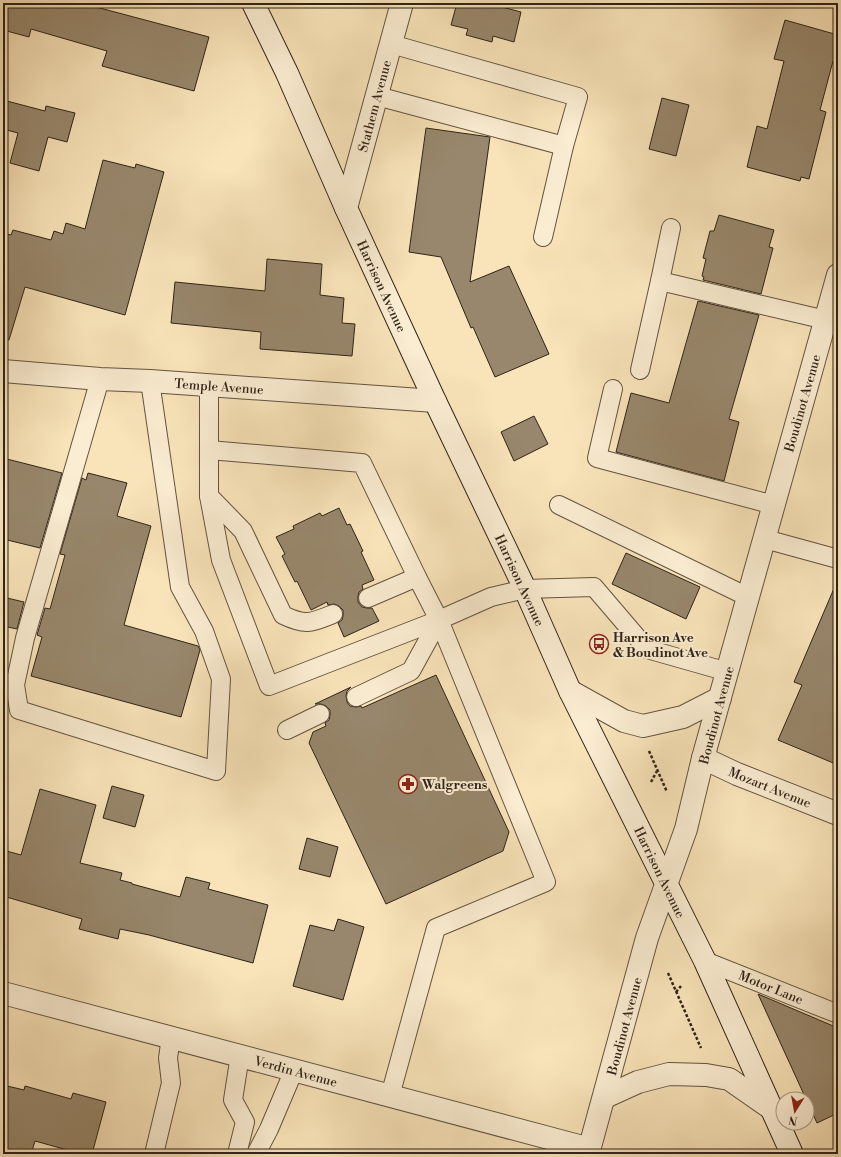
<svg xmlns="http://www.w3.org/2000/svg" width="841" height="1157" font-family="'Libre Bodoni',serif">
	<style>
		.building { fill: #98876c; stroke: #2f2319 }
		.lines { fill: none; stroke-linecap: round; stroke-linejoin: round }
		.service-casing { stroke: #625341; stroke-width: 20 }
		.minor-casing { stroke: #625341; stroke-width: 24 }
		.tertiary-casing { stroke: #625341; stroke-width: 24 }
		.secondary-casing { stroke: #2f2319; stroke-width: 24 }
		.path { stroke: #2f2319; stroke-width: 2.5; stroke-dasharray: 3 2; stroke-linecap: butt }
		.service { stroke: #fbedd2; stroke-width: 18 }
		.minor { stroke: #fbedd2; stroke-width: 22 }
		.tertiary { stroke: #fbedd2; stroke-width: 22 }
		.secondary { stroke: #fbedd2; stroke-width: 22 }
		.labels { text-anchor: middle; stroke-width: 4; stroke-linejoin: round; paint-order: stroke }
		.street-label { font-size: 13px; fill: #2f2319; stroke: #fbedd2 }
		.poi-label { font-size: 13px; font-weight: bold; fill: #2f2319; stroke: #fbedd2; text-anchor: start }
	</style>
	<rect width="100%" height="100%" fill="#f9e4b9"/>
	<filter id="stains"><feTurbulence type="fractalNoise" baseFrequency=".005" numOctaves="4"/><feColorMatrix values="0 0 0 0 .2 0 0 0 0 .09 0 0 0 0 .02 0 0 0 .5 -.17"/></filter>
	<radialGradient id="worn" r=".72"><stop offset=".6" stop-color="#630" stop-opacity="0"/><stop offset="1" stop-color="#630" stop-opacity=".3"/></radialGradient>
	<g class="building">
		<polygon points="3,3 81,3 209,37 194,91 102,66 107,51 31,29 29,37 3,30"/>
		<polygon points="457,3 487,3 521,12 514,42 493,36 492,42 466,35 468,29 451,25"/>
		<polygon points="785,20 838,35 838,62 833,61 820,110 826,112 809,179 801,177 800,181 747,167 757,126 767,129 784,61 774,59"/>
		<polygon points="662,98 689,105 676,156 649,149"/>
		<polygon points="3,100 45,111 46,106 75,113 67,142 48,137 39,171 10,163 18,133 3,129"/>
		<polygon points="426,128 490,137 470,282 509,266 549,354 495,377 473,327 471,328 441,257 409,252"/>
		<polygon points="103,160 135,168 136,164 164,172 125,315 25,287 9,340 3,339 3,233 11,235 13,230 51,240 54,231 63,234 66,223 85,229"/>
		<polygon points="719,215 774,230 769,247 773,248 761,294 703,280 704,277 702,276 706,259 703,258 710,231 714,231"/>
		<polygon points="267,259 322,264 320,295 344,298 342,323 355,324 352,356 260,349 261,332 171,323 175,282 265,291"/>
		<polygon points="698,301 759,315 729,419 739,422 724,481 616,452 631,393 669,403"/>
		<polygon points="534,416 548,444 514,461 501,432"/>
		<polygon points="3,458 62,473 40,548 3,539"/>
		<polygon points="88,473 127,483 117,516 151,526 124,625 198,646 200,650 181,717 31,676 42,637 37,635 45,608 50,609 65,555 60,554 82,478 86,480"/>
		<polygon points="339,508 347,525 350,524 363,551 361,552 374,580 362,585 363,589 359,592 358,596 358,602 362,607 367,608 372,608 379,621 344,637 338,623 342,620 343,616 343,610 339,606 334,604 328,605 327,602 311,610 297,581 295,582 282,556 285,554 276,537 294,529 293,526 320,513 322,516"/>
		<polygon points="626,553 700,587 686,619 612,584"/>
		<polygon points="838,579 838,765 778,740 802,685 794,682"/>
		<polygon points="7,598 24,602 17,629 3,626 3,612"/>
		<polygon points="436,675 509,832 503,851 386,904 309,743 313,732 326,726 325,723 329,720 330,715 330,710 326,706 321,704 315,704 351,687 347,691 346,696 347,702 350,706 356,707 361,706 362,708"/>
		<polygon points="112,786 144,795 135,827 103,818"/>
		<polygon points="40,789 96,805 80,863 122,873 120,880 132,883 132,884 180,897 186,877 210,883 208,889 268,905 253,963 149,935 120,929 118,939 79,929 82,919 3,896 3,850 21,855"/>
		<polygon points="307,838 338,847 330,877 299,869"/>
		<polygon points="338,919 364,927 343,1000 293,986 310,925 334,931"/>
		<polygon points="758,994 838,1028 838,1113 817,1123"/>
		<polygon points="3,1085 24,1090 25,1086 71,1099 73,1093 106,1102 92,1154 82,1154 35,1141 31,1154 15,1154 3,1151"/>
	</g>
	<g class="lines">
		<defs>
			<g id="service">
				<polyline points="391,44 578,97 564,146 543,237"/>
				<polyline points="377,96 564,146"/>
				<polyline points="671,228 660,281 826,320"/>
				<polyline points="640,370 660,281"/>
				<polyline points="100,379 25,638 15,685 19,710 216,771 221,679 204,631 180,587 150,381"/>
				<polyline points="209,386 209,496 221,560 269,686 439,620 491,597 525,589 594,587 647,649 728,672"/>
				<polyline points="613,389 597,458 774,505"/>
				<polyline points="209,450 362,463 417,577 439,620 546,882 436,928 390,1096"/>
				<path d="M209,496L243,531L283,615C306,626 311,623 333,614"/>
				<polyline points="559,505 748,597"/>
				<polyline points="765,539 838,559"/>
				<polyline points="368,598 417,577"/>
				<polyline points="356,697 411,671 439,620"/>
				<polyline points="287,730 320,714"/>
				<polyline points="705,961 838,1014"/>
				<polyline points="154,1154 171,1083 168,1058 171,1037"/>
				<polyline points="237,1154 245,1122 233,1100 240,1055"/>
				<polyline points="256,1154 269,1129 294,1070"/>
			</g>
			<g id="minor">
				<polyline points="346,208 402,3"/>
				<polyline points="3,371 100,379 150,381 435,401"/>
				<polyline points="703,758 737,774 838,814"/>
				<polyline points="3,993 590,1149"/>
			</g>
			<g id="tertiary">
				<polyline points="570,691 624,721 643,726 683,717 720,698"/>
				<polyline points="605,1097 638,1082 669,1074 706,1075 729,1079 772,1109"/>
				<polyline points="588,1154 647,938 686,829 703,758 838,275"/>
			</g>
			<polyline id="secondary" points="253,3 287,73 346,208 435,401 525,589 570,691 705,961 792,1154"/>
		</defs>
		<use href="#service" class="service-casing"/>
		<use href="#minor" class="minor-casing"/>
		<use href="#tertiary" class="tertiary-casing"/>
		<use href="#secondary" class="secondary-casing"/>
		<g class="path">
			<polyline points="649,751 667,792"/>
			<polyline points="651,782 657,771"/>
			<polyline points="668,973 701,1048"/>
			<polyline points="676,992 681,986"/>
		</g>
		<use href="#service" class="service"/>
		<use href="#minor" class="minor"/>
		<use href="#tertiary" class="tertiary"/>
		<use href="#secondary" class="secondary"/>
	</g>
	<defs>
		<symbol id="bus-ring" viewBox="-11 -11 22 22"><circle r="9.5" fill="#fbedd2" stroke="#8f2418" stroke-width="1.5"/><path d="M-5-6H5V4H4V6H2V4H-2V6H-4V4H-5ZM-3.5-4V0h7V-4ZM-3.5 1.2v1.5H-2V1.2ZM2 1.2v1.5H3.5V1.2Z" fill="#8f2418"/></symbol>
		<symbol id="pharmacy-ring" viewBox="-11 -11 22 22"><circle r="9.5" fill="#fbedd2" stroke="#8f2418" stroke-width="1.5"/><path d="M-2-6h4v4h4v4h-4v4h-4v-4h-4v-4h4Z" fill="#8f2418"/></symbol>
	</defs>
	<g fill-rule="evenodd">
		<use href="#bus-ring" x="588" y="633" width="22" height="22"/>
		<use href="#pharmacy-ring" x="397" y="773" width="22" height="22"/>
	</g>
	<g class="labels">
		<g class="street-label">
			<text transform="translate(374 106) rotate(-75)" y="5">Stathem Avenue</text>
			<text transform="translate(382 286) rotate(65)" y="5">Harrison Avenue</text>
			<text transform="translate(219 386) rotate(4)" y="5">Temple Avenue</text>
			<text transform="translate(802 403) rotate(-74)" y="5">Boudinot Avenue</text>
			<text transform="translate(520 580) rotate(65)" y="5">Harrison Avenue</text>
			<text transform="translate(716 715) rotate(-75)" y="5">Boudinot Avenue</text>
			<text transform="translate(770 787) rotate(22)" y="5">Mozart Avenue</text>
			<text transform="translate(660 872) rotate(64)" y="5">Harrison Avenue</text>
			<text transform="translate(771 987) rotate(22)" y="5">Motor Lane</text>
			<text transform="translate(624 1026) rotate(-75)" y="5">Boudinot Avenue</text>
			<text transform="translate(296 1071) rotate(15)" y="5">Verdin Avenue</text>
		</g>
		<g class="poi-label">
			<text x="613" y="642">Harrison Ave<tspan x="613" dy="15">&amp; Boudinot Ave</tspan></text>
			<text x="422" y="789">Walgreens</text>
		</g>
	</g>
	<rect width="841" height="1157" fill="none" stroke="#f9e4b9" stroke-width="16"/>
	<rect x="4" y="4" width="833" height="1149" fill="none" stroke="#2f2319" stroke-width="2"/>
	<rect x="8" y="8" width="825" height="1141" fill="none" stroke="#2f2319"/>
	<g transform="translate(795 1111) rotate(191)"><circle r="19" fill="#fbedd2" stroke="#a99c88"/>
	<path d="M0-3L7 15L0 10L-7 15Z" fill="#8f2418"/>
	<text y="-6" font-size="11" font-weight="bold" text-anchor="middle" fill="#2f2319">N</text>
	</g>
	<rect width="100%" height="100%" filter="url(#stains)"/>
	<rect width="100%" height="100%" fill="url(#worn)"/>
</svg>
